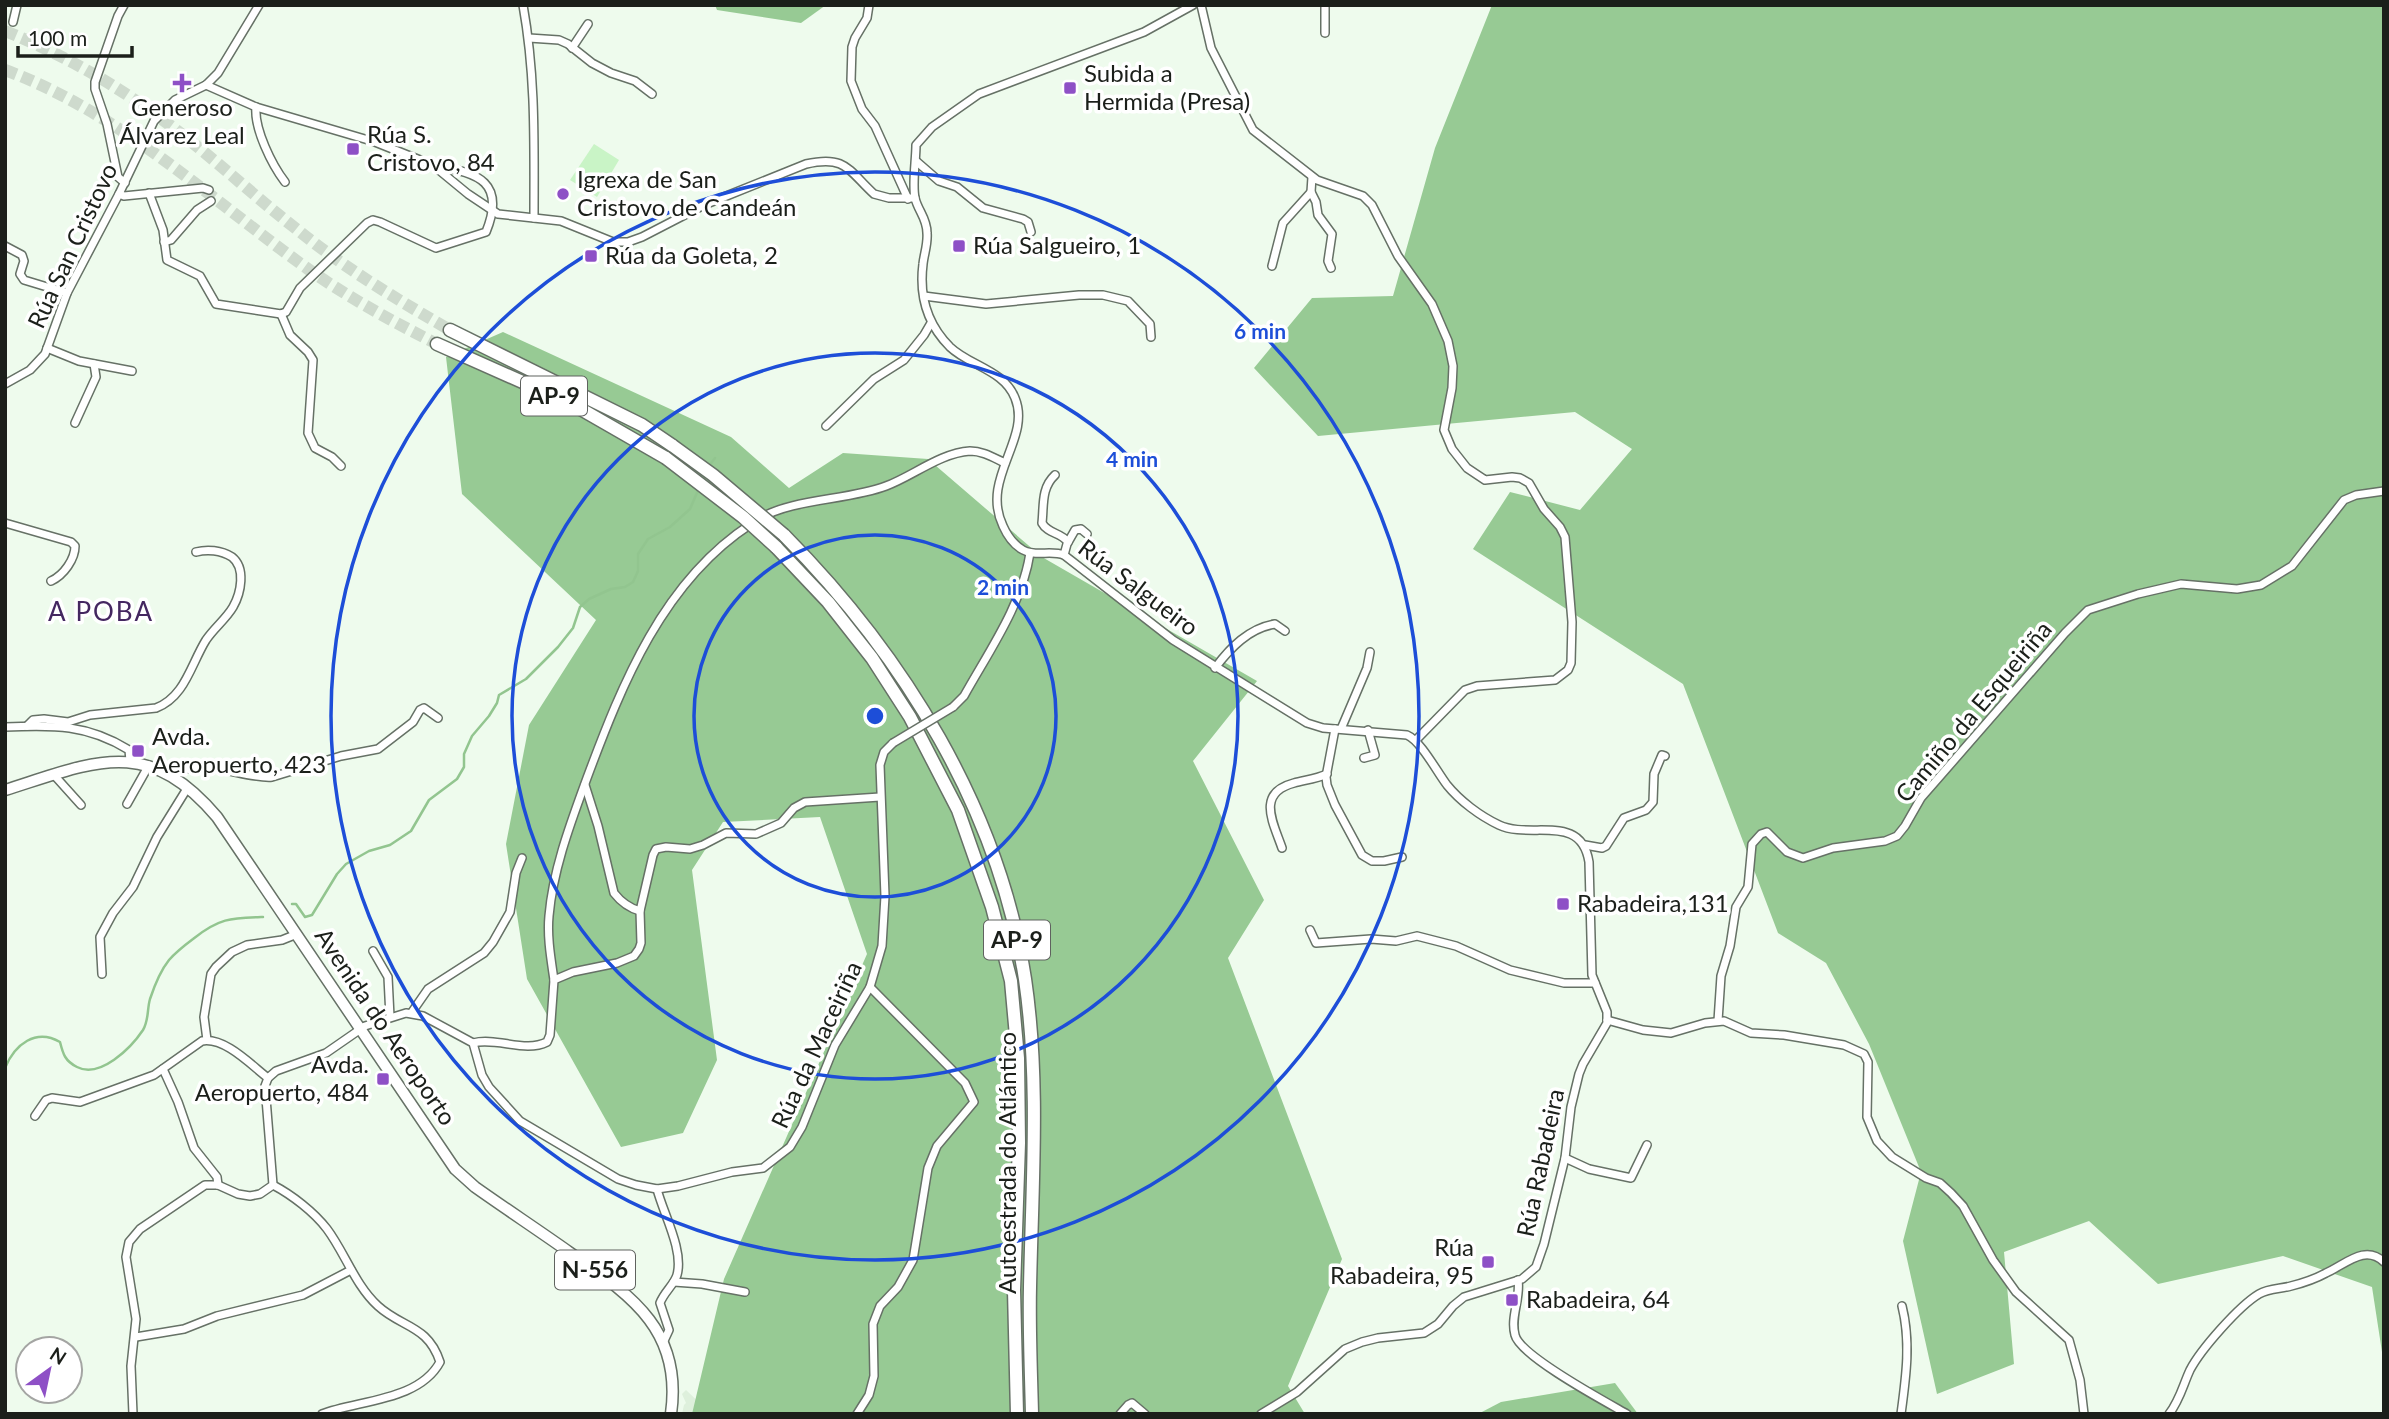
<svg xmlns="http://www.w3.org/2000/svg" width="2389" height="1419" font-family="Lato,sans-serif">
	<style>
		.built { fill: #def0dc }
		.green { fill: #c9f4c6 }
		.forest { fill: #97ca94 }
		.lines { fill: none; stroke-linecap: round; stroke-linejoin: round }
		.stream { stroke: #92c58f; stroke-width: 2.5 }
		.highway-tunnel { stroke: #cedacd; stroke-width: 12; stroke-dasharray: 12 6; stroke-linecap: butt }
		.street-casing { stroke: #667166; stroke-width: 10 }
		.primary-casing { stroke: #667166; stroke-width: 13 }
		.highway-casing { stroke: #667166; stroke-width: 15 }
		.street { stroke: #fff; stroke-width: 7 }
		.primary { stroke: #fff; stroke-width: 10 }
		.highway { stroke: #fff; stroke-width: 12 }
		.street-bridge-casing { stroke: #667166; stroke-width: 10; stroke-linecap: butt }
		.highway-bridge-casing { stroke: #667166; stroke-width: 15; stroke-linecap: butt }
		.street-bridge { stroke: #fff; stroke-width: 7 }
		.highway-bridge { stroke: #fff; stroke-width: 12 }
		.ring { fill: none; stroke: #1d4ed8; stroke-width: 3.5 }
		.poi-dot { fill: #8e50c6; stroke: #fff; stroke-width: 2.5 }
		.labels { text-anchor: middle; stroke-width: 7; stroke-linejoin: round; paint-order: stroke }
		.shield { fill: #fff; stroke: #5f625f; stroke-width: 2 }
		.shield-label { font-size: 23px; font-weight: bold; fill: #1b1f1a }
		.poi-label { font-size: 24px; fill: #1b1f1a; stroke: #fff; text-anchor: start }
		.street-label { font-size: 24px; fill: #1b1f1a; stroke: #fff }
		.neighbourhood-label { font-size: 26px; letter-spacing: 2px; fill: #442760; stroke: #fff }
		.centre { fill: #1d4ed8; stroke: #fff; stroke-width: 3.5 }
		.ring-label { font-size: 21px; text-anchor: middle; font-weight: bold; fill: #1d4ed8; stroke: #fff; stroke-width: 7; stroke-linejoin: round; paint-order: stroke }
	</style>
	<rect width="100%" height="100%" fill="#eefbed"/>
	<polygon class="built" points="686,1390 706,1409 712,1414 682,1414 684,1405 686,1403 682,1394"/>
	<polygon class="green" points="594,144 619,160 597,197 570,180"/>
	<g class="forest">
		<polygon points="715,5 826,5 801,23 717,10"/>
		<polygon points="1492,5 2384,5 2384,1365 2372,1287 2283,1256 2158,1284 2089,1221 2004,1252 2014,1364 1937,1394 1903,1241 1921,1172 1869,1044 1826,963 1778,933 1683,684 1473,549 1510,492 1580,510 1632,449 1575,412 1318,436 1254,368 1312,298 1393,296 1435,148"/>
		<polygon points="503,332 731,437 789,488 843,453 928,459 1042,557 1257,681 1193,761 1264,900 1228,958 1342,1259 1288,1386 1305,1414 692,1414 724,1279 867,954 820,817 723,822 692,870 717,1060 683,1133 621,1147 527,979 506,844 529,725 596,620 462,494 446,357"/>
		<polygon points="1615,1383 1638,1414 1478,1414 1501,1402"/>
	</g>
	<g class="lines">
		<g class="stream">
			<polyline points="709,466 715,458"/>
			<polyline points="292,904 296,904 305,917 312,915 337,874 346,864 369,851 390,845 411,831 429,800 457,779 464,767 464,754 472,736 489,716 497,703 499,695 526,679 558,647 573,628 580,607 589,599 611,589 625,587 633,582 638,571 638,554 648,539 670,527 690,509 699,488"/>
			<path d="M5,1068C15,1044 36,1028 60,1042C63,1054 65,1061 77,1067C100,1079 131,1048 143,1030C149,1020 147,1009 150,999C154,987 161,970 169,960C176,952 185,945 193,939C219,918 231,918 263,917"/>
		</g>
		<g class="highway-tunnel">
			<path d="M5,31C65,55 120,87 171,126C215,159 255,197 299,231C346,269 398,300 450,330"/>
			<path d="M5,70C119,112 210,199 308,269C349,298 392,321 437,344"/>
		</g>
		<defs>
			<g id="street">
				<polyline points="124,5 118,16 95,82 95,89 107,124 118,177 125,183"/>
				<path d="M523,5C536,78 534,144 534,218"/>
				<polyline points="869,5 867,18 855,38 852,47 851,81 862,109 875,126 908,199"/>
				<path d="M1193,5L1144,32L979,94L932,127L916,145C916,160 912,184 915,198C918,211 927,218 927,233C928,244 924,254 923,264C919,296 927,324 950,347C970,366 1004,370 1015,398C1032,439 980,478 1003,526C1007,535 1014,545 1023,550C1035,557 1051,550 1064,555L1173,640L1307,723L1323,728L1407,735C1421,741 1437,772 1447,785C1460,801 1480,816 1499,825C1531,840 1581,812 1589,862L1592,975L1607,1012V1023L1583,1064L1579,1074L1571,1107L1565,1158L1544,1244L1536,1267L1522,1279L1464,1297L1453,1306L1438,1324L1424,1333L1378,1338L1362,1342L1345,1349L1297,1392L1261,1414"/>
				<polyline points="1201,5 1211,48 1253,130 1317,180 1363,196 1372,205 1398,256 1432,304 1448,341 1453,366 1452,388 1444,430 1452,449 1467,468 1485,480 1512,477 1520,478 1529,483 1544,509 1560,527 1565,537 1572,622 1571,663 1568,670 1555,680 1477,686 1465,690 1416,740"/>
				<polyline points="13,22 17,5"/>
				<polyline points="1325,33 1325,5"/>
				<polyline points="529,38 559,40 568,44 592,63 611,73 635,81 652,94"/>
				<polyline points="572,48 588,24"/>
				<path d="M206,85L256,107L375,142L420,160L434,166L468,194L498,214L561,221L613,242H628L642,237L704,205L806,164C846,155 848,170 874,194L889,198H915"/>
				<path d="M256,107C254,129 272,165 285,182"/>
				<polyline points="916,161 939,181 957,187 983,208 1023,219 1028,222 1031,232"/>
				<polyline points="1311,192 1316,202 1318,215 1332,234 1328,261 1331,268"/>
				<path d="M149,193L163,230L167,260L200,276L216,304L281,314L286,312L300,288L367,223L373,220L380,222L436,248L486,232C506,183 479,172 435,166"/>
				<polyline points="119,194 124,196 203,188 209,190"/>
				<polyline points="164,242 171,240 197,210 211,201"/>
				<polyline points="5,246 22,255 24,261 20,274 24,280 67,293"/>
				<polyline points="1272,266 1283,223 1311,192 1312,177"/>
				<polyline points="924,296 986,304 1079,295 1103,295 1128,301 1150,324 1151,337"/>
				<polyline points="281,314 290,335 308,352 313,360 308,433 315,448 332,457 341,466"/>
				<polyline points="47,348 79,361 132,371"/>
				<polyline points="5,384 30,370 45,354 67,293 119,194 154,121 175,100 206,85 218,73 259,5"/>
				<polyline points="75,423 96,377 94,364"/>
				<polyline points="826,426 874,379 904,360 924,335 931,323"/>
				<path d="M1055,475C1041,488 1044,505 1042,523C1048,534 1060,532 1068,542"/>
				<path d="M761,518C791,499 850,500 886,486C913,476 940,453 970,451C983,451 994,458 1005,463"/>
				<path d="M5,523L71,542L75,546C75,559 64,575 51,581"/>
				<polyline points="1064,555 1067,544 1075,530 1081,529 1087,534"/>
				<path d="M1215,668C1230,648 1249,628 1275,624L1285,631"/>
				<path d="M953,707L964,696C989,651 1022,605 1030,553"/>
				<path d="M27,726L33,720L44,719L68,722L90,715L156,708C185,697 191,664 206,640C214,628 226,619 233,607C241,593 246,568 232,557C221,550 207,549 196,552"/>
				<path d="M5,727C54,725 87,724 129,750L130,761"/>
				<polyline points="1335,729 1326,777 1327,785 1335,805 1362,855 1372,861 1384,861 1402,857"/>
				<polyline points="1341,729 1367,668 1370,652"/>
				<polyline points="1364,758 1375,755 1368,730"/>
				<polyline points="54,775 81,805"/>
				<path d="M174,777C192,753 247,780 272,777L341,756L378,749L413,722L420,710L424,708L438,718"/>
				<path d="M585,785L598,826L614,893C621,902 629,908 640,911"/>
				<polyline points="127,804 149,765"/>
				<polyline points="1585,845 1602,848 1606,846 1624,818 1646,810 1653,802 1654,774 1662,755 1665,756"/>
				<path d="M1282,848C1273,822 1256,793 1294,783C1305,780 1316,779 1327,774"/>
				<polyline points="1310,930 1316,943 1371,939 1396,941 1417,936 1456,946 1510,970 1564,983 1595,983"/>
				<polyline points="373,951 388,977 390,1017"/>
				<polyline points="102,974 100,937 113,913 133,887 157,837 188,787"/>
				<path d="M554,980C551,959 547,937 549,916C553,869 571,822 587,778C622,684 663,581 751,524"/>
				<polyline points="412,1012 428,989 484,953 493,942 510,912 516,873 522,858"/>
				<polyline points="1607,1020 1643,1030 1671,1033 1705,1023 1724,1021 1751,1033 1784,1035 1844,1045 1864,1054 1868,1062 1867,1117 1877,1141 1892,1157 1926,1178 1940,1183 1951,1193 1963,1206 1993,1260 2016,1292 2069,1340 2080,1380 2084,1414"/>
				<polyline points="1718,1021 1721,976 1730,946 1736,907 1748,887 1752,844 1761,834 1767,832 1787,852 1803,858 1833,848 1885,841 1897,836 1905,826 1921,798 2065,633 2088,610 2138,594 2181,584 2237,589 2261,585 2292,566 2344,500 2356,495 2384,491"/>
				<polyline points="207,1040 204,1017 211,974 216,967 232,952 247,945 282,940 297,934"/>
				<path d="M473,1043C497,1037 525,1053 547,1042L550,1035L554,980L573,972L617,963L634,956L639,949L641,943L640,911L653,855L656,849L666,847L690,849L703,845L726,833L756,834L781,823L794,808L805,802L880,797"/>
				<polyline points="163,1069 178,1102 194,1148 217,1177 218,1185"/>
				<path d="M35,1116L46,1100L52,1098L80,1102L154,1075L202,1041C225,1037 251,1065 268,1078"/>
				<polyline points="1565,1158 1589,1169 1631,1178 1647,1145"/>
				<path d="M273,1185C292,1195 314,1212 327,1229C345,1253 355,1285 378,1306C402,1328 428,1325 440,1362C419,1401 359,1400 322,1414"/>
				<path d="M657,1189C663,1213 684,1250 677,1275C674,1285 664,1292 660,1303L669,1330L663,1343"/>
				<path d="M1518,1280C1521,1298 1510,1317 1515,1335C1520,1356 1606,1402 1627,1414"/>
				<polyline points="674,1282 702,1284 745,1292"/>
				<polyline points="136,1337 184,1329 217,1316 303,1295 351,1270"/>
				<polyline points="133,1414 131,1366 136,1319 126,1257 129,1242 140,1229 205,1185 218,1185 238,1194 250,1196 260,1194 273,1185 265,1086 268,1078 276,1071 326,1053 365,1026 406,1013 423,1016 473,1043 482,1075 489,1087 520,1121 618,1179 636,1185 657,1189 678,1186 732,1172 763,1168 790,1147 802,1127 835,1045 870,987 882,946 885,896 880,765 884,752 893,743"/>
				<polyline points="857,1414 869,1395 874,1376 873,1324 880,1306 898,1287 913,1260 928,1168 937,1146 974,1102 965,1083 870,987"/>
				<polyline points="1120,1414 1128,1405 1132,1403 1145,1414"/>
				<path d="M1901,1414C1906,1377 1911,1342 1902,1306"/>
				<path d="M2169,1414C2180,1400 2183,1385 2190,1370C2201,1349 2239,1306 2259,1294C2269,1288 2280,1289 2291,1286C2303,1283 2315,1279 2326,1273C2346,1264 2365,1244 2384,1262"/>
			</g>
			<path id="primary" d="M5,790C94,762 147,734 217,817L455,1169L475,1187C506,1209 538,1230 569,1252C630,1295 683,1329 671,1414"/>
			<g id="highway">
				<polyline points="450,330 642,425 673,446"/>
				<polyline points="437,344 572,404 666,458"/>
				<path d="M784,535C903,655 999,809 1025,979C1040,1080 1032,1185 1030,1287C1029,1329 1031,1371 1032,1414"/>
				<polyline points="776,547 828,602 872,658 910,717 958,810 992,907 1011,981 1018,1058 1019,1143 1014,1290 1017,1414"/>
			</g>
		</defs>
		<use href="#street" class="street-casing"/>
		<use href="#primary" class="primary-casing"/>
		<use href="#highway" class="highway-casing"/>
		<use href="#street" class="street"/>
		<use href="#primary" class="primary"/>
		<use href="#highway" class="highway"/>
		<defs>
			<polyline id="street-bridge" points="893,743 953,707"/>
			<g id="highway-bridge">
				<polyline points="673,446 713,475 784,535"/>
				<polyline points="666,458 743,517 776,547"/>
			</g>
		</defs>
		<use href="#street-bridge" class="street-bridge-casing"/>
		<use href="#highway-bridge" class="highway-bridge-casing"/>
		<use href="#street-bridge" class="street-bridge"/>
		<use href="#highway-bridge" class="highway-bridge"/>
	</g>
	<g class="ring">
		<circle cx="875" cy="716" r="181"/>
		<circle cx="875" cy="716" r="363"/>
		<circle cx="875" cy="716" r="544"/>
	</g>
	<g class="poi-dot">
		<path d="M178.5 72.5h7v7h7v7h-7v7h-7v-7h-7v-7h7z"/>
		<rect x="1063" y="81" width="14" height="14" rx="3.5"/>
		<rect x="346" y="142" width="14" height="14" rx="3.5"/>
		<circle cx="563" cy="194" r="7"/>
		<rect x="952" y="239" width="14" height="14" rx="3.5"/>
		<rect x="584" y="249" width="14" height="14" rx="3.5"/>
		<rect x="131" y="744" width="14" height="14" rx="3.5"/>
		<rect x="1556" y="897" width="14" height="14" rx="3.5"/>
		<rect x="376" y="1072" width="14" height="14" rx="3.5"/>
		<rect x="1481" y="1255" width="14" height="14" rx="3.5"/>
		<rect x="1505" y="1293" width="14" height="14" rx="3.5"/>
	</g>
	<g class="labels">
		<g class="shield">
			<rect x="521" y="376.5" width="66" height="39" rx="5"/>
			<rect x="984" y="920.5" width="66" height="39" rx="5"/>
			<rect x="555" y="1250.5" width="80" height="39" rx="5"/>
		</g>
		<g class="shield-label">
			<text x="554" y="404">AP-9</text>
			<text x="1017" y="948">AP-9</text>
			<text x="595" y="1278">N-556</text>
		</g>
		<g class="poi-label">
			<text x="1084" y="82">Subida a<tspan x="1084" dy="28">Hermida (Presa)</tspan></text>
			<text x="182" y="116" text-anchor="middle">Generoso<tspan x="182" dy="28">Álvarez Leal</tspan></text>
			<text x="367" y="143">Rúa S.<tspan x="367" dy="28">Cristovo, 84</tspan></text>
			<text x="577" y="188">Igrexa de San<tspan x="577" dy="28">Cristovo de Candeán</tspan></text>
			<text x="973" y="254">Rúa Salgueiro, 1</text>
			<text x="605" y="264">Rúa da Goleta, 2</text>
			<text x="152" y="745">Avda.<tspan x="152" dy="28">Aeropuerto, 423</tspan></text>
			<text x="1577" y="912">Rabadeira,131</text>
			<text x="369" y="1073" text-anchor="end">Avda.<tspan x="369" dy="28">Aeropuerto, 484</tspan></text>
			<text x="1474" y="1256" text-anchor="end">Rúa<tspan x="1474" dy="28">Rabadeira, 95</tspan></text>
			<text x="1526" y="1308">Rabadeira, 64</text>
		</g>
		<g class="street-label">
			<text transform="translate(73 246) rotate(-65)" y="8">Rúa San Cristovo</text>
			<text transform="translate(1138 588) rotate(37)" y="8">Rúa Salgueiro</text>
			<text transform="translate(1974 712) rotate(-50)" y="8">Camiño da Esqueiriña</text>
			<text transform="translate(385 1027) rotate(56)" y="8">Avenida do Aeroporto</text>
			<text transform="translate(817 1045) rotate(-65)" y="8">Rúa da Maceiriña</text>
			<text transform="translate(1008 1163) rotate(-90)" y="8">Autoestrada do Atlántico</text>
			<text transform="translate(1541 1163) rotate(-78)" y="8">Rúa Rabadeira</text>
		</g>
		<g class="neighbourhood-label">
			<text x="101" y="621">A POBA</text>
		</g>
	</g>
	<circle cx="875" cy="716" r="10" class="centre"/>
	<g class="ring-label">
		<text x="1260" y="339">6 min</text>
		<text x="1132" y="467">4 min</text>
		<text x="1003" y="595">2 min</text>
	</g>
	<rect width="2389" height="1419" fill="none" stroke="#1b1f1a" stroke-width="14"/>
	<g transform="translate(49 1370) rotate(33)"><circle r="33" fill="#ffffff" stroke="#a4a5a3" stroke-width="2"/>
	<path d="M0-5L12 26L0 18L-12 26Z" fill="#8e50c6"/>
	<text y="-10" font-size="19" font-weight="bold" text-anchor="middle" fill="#1b1f1a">N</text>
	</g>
	<path d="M18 46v10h114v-10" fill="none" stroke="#1b1f1a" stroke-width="3.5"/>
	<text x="28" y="46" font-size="21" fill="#1b1f1a" stroke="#ffffff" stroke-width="5" paint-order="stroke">100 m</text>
</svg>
